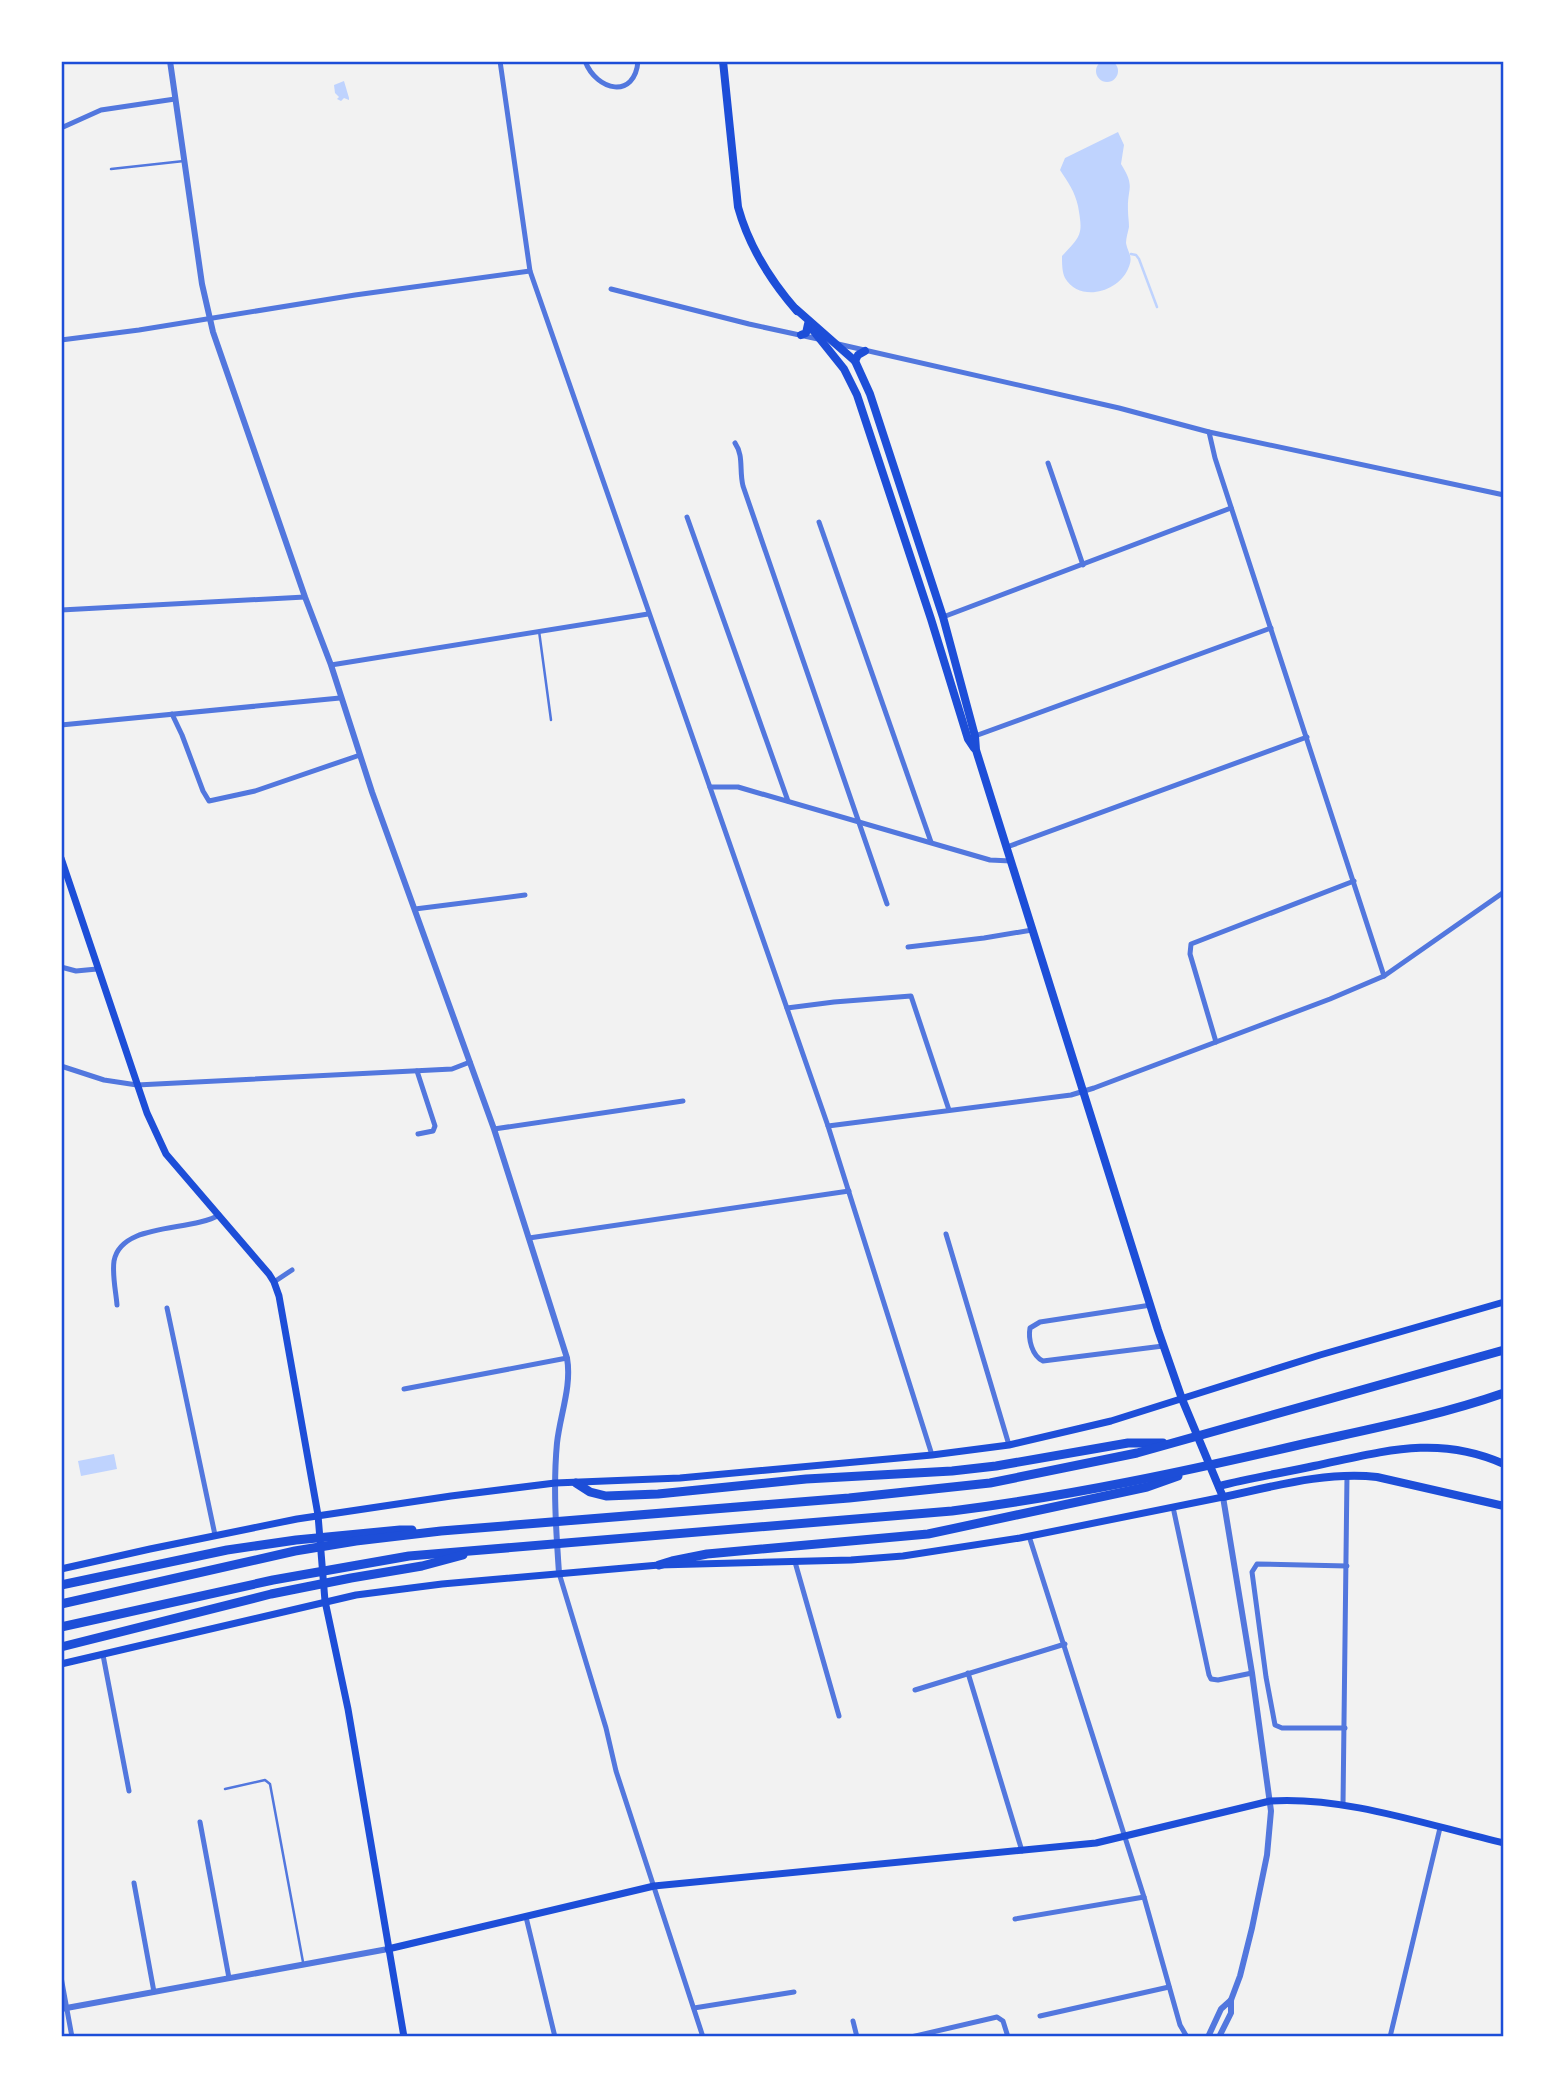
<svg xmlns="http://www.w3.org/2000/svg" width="1565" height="2098" font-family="'Open Sans',sans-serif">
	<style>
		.water { fill: #bfd3fe }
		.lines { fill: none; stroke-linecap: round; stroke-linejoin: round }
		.stream { stroke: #bfd3fe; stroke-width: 2.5 }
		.service { stroke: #5277de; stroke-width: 2.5 }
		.minor { stroke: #5277de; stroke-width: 5 }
		.tertiary { stroke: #5277de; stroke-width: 6 }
		.secondary { stroke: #1d4ed8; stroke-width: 7 }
		.primary { stroke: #1d4ed8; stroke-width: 8 }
		.motorway { stroke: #1d4ed8; stroke-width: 9 }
		.neatline { fill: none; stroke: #1d4ed8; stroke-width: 2.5 }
	</style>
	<rect width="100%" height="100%" fill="#f2f2f2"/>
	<g class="water">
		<circle cx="1107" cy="71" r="11"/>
		<polygon points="344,81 349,98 349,100 344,98 341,101 337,99 339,97 335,93 334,85"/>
		<path d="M1118,132L1124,145L1121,164C1136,188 1127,187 1128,211C1128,216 1129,221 1129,227C1128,232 1126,238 1126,243C1128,254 1134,256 1128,269C1118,292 1080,303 1065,278C1062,272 1062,263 1062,256C1082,235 1083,234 1078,206C1075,192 1068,182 1060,170L1065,158Z"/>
		<polygon points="114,1454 117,1469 81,1476 78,1461"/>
	</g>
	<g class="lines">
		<polyline class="stream" points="1131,254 1136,255 1139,259 1157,307"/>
		<g class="service">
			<polyline points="111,169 184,161"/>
			<polyline points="539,631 551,720"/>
			<polyline points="225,1789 265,1780 270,1784 303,1962"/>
		</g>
		<g class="minor">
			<polyline points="500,61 530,271 828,1126 932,1455"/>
			<path d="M585,61C597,92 635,99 638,61"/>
			<polyline points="61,128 101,110 175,99"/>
			<polyline points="611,289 749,324 818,339"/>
			<polyline points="61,340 139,330 355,295 530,271"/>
			<polyline points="838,344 1119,408 1209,432 1504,495"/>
			<polyline points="1209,432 1215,458 1384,976"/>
			<path d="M735,443C744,456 739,470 743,486L887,904"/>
			<polyline points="1048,463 1083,565"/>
			<polyline points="687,517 788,801"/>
			<polyline points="819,522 931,842"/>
			<polyline points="61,610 305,597"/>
			<polyline points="943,617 1231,508"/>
			<polyline points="331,665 648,614"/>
			<polyline points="172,714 182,735 203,791 209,801 255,791 360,755"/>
			<polyline points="61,725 340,698"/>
			<polyline points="975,736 1271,628"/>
			<polyline points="710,787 738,787 990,860 1011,861"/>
			<polyline points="1007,847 1307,737"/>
			<polyline points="415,909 525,895"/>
			<polyline points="908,947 984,938 1032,930"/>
			<polyline points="61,967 76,971 97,969"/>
			<polyline points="787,1008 834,1002 911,996 949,1110"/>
			<polyline points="1216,1042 1190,954 1191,944 1354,881"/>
			<polyline points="61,1066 104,1080 137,1085 452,1069 470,1062"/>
			<polyline points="417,1071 435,1126 433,1131 418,1134"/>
			<polyline points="828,1126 1071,1095 1094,1088 1330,999 1384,976 1504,892"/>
			<polyline points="494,1129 683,1101"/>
			<polyline points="946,1234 1009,1445"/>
			<polyline points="529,1238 849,1191"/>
			<polyline points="274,1282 292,1270"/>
			<path d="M117,1305C116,1292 112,1275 114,1261C121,1222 191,1232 219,1215"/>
			<path d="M1151,1305L1040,1322L1030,1328C1028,1339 1032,1356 1043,1361L1163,1346"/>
			<polyline points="167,1308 215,1535"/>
			<polyline points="404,1389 567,1358"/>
			<polyline points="1173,1507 1209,1675 1211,1679 1218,1680 1252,1673"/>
			<polyline points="1029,1536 1144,1897 1180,2025 1187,2037"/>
			<polyline points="795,1562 839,1716"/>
			<polyline points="559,1573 606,1728 616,1771 703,2037"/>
			<polyline points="103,1655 129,1791"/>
			<polyline points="968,1673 1022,1851"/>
			<polyline points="915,1690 1065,1644"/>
			<polyline points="1345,1728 1282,1728 1275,1725 1266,1677 1252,1572 1257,1564 1347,1566"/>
			<polyline points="1343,1805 1347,1475"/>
			<polyline points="200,1822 229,1978"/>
			<polyline points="134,1883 154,1992"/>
			<polyline points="526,1917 555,2037"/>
			<polyline points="1015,1919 1144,1897"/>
			<polyline points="61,1977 72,2037"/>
			<polyline points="694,2008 794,1992"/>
			<polyline points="1040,2016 1169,1987"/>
			<polyline points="853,2021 857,2037"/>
			<polyline points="911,2037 997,2017 1003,2021 1008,2037"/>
			<polyline points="1390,2037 1440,1828"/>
		</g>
		<g class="tertiary">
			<path d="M170,61L202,284L213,332L305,597L331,665L372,792L494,1129L567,1358C572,1386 560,1415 557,1443C553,1486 556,1530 559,1573"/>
			<polyline points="61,2009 388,1949"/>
			<polyline points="1208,2037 1221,2009 1231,2000"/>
			<polyline points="1219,2037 1231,2013 1231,2000 1240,1976 1252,1928 1267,1855 1271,1811 1252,1673 1223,1497"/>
		</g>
		<g class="secondary">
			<polyline points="61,858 147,1113 166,1154 269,1274 274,1282 279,1296 318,1515 325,1601 348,1709 404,2037"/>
			<polyline points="61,1569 150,1549 297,1519 451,1496 555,1483 680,1478 932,1455 1009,1445 1111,1421 1320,1355 1504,1302"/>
			<polyline points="61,1664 356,1595 442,1584 659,1565 851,1560 903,1556 1020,1538 1223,1497"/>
			<path d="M388,1949L654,1886L1096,1843L1270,1801C1346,1796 1430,1826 1504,1843"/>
		</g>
		<g class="primary">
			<path d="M723,61L738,207C749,247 770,280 797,311"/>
			<path d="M796,309L855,361L870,394L943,617L975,736L976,750L1158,1330L1182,1399L1223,1497C1271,1487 1327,1471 1377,1477L1504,1506"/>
			<polyline points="812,329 844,369 857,395 931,619 968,739 974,748"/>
			<polyline points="801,335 806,333 808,324"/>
			<polyline points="855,361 858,355 865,351"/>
			<path d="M1219,1486C1250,1478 1282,1473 1314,1466C1382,1452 1437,1434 1504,1464"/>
		</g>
		<g class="motorway">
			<polyline points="576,1483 590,1492 606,1496 658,1494 806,1479 952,1471 996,1466 1128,1443 1163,1443"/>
			<polyline points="659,1565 672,1561 707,1554 928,1534 1147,1487 1178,1476"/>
			<polyline points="61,1585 227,1550 296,1540 400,1530 412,1530"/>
			<polyline points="61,1604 295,1551 356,1541 441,1531 849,1498 990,1483 1137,1453 1504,1350"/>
			<path d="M61,1627L273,1580L409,1556L952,1511C1070,1496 1187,1471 1303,1444C1370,1429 1438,1416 1504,1393"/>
			<polyline points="61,1647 271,1594 351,1578 422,1566 463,1555"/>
		</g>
	</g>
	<rect width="1565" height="2098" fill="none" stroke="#ffffff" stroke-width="126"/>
	<rect x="63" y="63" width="1439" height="1972" class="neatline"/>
</svg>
